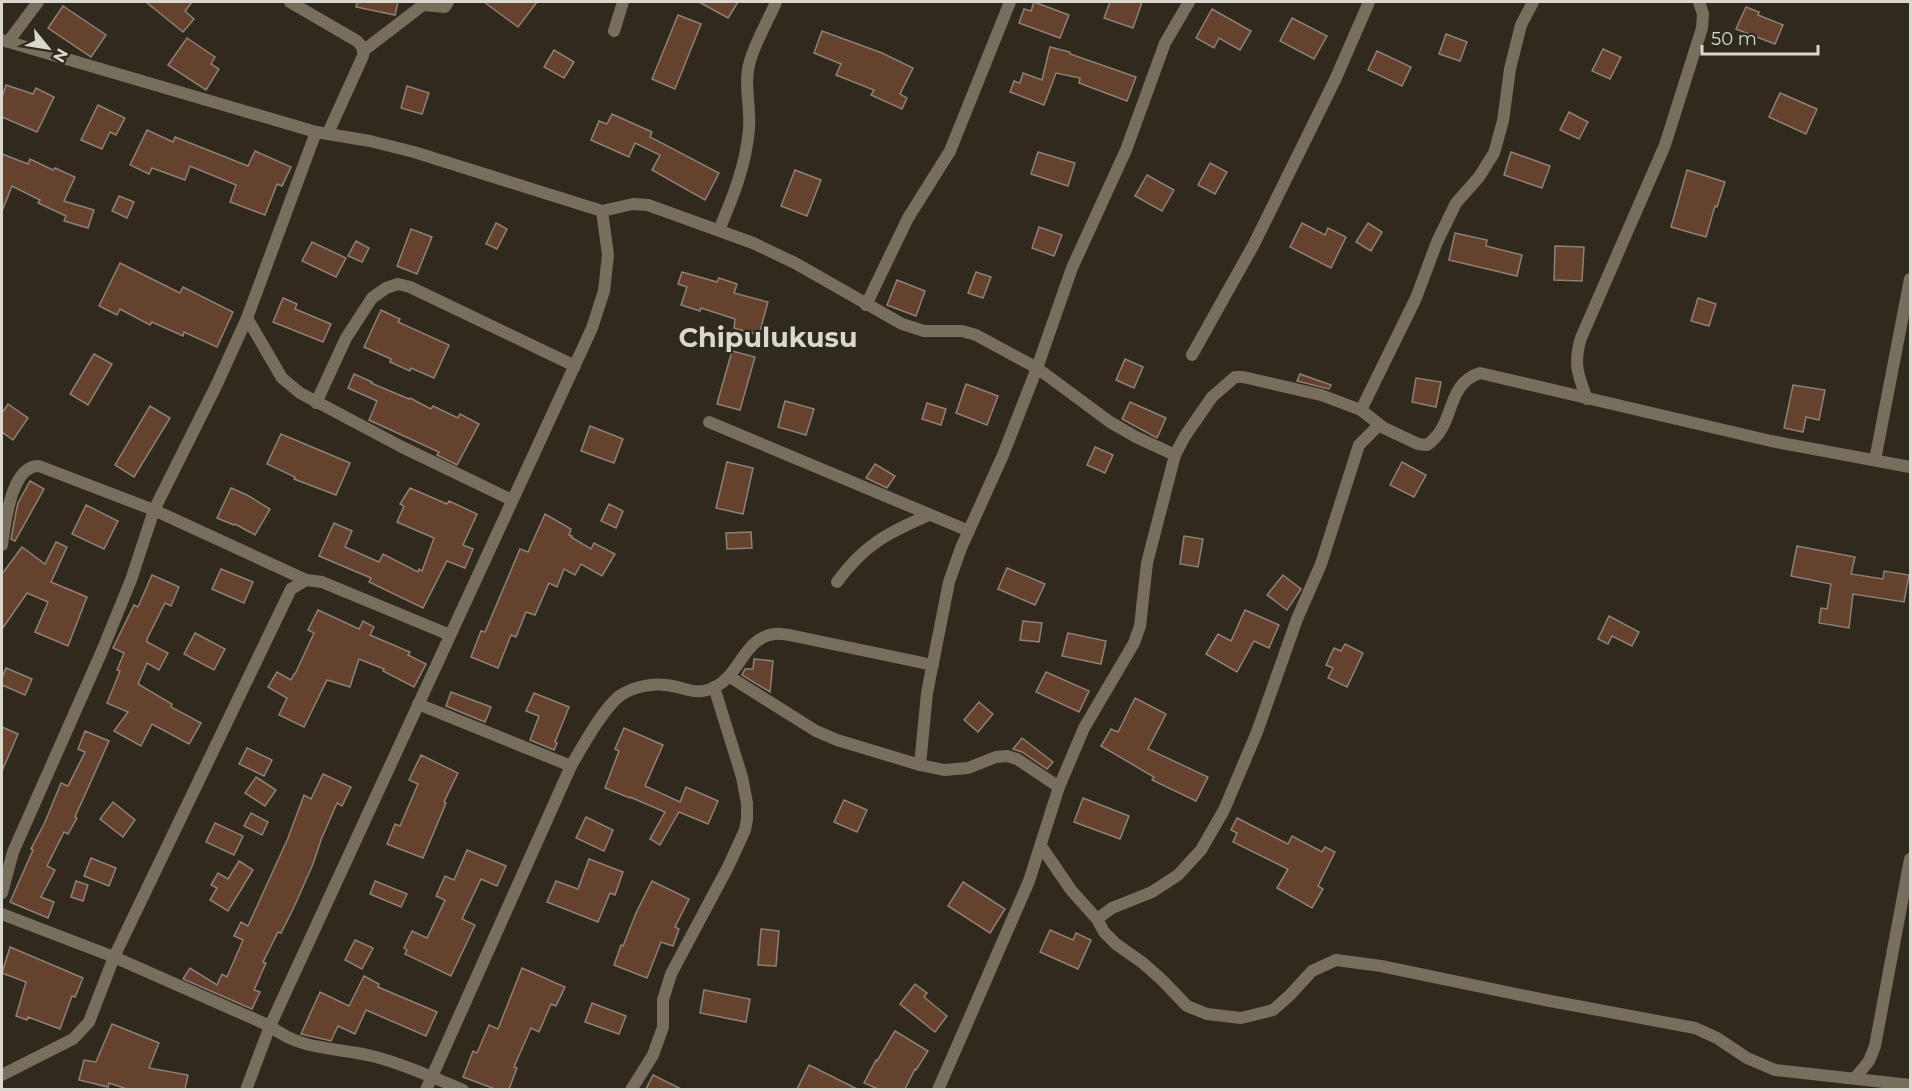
<svg xmlns="http://www.w3.org/2000/svg" width="1912" height="1091" font-family="Montserrat,sans-serif">
	<style>
		.building { fill: #65422e; stroke: #8f7f77; stroke-width: 1.5 }
		.lines { fill: none; stroke-linecap: round; stroke-linejoin: round }
		.street { stroke: #786e5e; stroke-width: 12 }
		.labels { text-anchor: middle; stroke-width: 4.5; stroke-linejoin: round; paint-order: stroke }
		.district-label { font-size: 27px; font-weight: bold; fill: #dad7cf; stroke: #302a1e }
	</style>
	<rect width="100%" height="100%" fill="#302a1e"/>
	<g class="building">
		<polygon points="146,2 192,2 185,11 194,19 183,32"/>
		<polygon points="357,2 398,2 395,15 356,7"/>
		<polygon points="484,2 537,2 518,27"/>
		<polygon points="699,2 738,2 728,18"/>
		<polygon points="1034,2 1069,15 1060,38 1019,23 1024,9 1031,11"/>
		<polygon points="1110,2 1142,2 1133,28 1104,18"/>
		<polygon points="63,6 106,35 91,57 48,28"/>
		<polygon points="1746,7 1759,12 1758,15 1783,25 1775,44 1736,29"/>
		<polygon points="1212,9 1251,31 1240,50 1219,38 1214,48 1196,38"/>
		<polygon points="678,15 701,24 675,89 652,79"/>
		<polygon points="1292,18 1327,36 1314,59 1280,41"/>
		<polygon points="822,31 882,53 913,68 900,94 907,98 902,109 871,95 874,90 836,75 841,64 814,53"/>
		<polygon points="1446,34 1467,42 1460,61 1439,54"/>
		<polygon points="187,38 215,57 211,64 219,69 206,90 168,65"/>
		<polygon points="1050,47 1070,52 1070,54 1136,77 1127,101 1079,83 1080,78 1056,73 1044,105 1010,92 1014,81 1020,83 1023,73 1042,80"/>
		<polygon points="1603,49 1621,57 1610,79 1592,71"/>
		<polygon points="554,50 574,62 564,78 544,67"/>
		<polygon points="1377,51 1411,67 1402,86 1368,70"/>
		<polygon points="6,85 33,94 36,88 54,97 37,132 2,117 2,97"/>
		<polygon points="407,86 429,93 422,114 401,108"/>
		<polygon points="1780,93 1817,109 1806,134 1769,117"/>
		<polygon points="98,105 125,118 116,135 110,132 102,149 81,140"/>
		<polygon points="1569,112 1588,122 1579,139 1560,130"/>
		<polygon points="612,114 652,132 650,137 719,173 705,200 652,170 660,155 635,143 629,157 591,140 599,121 607,124"/>
		<polygon points="147,130 173,142 175,137 248,166 255,151 291,167 282,186 277,184 265,215 230,202 236,185 190,166 185,180 152,168 149,174 130,165"/>
		<polygon points="1038,152 1075,163 1068,186 1031,174"/>
		<polygon points="1511,152 1550,166 1542,188 1504,175"/>
		<polygon points="2,154 28,164 30,159 53,170 55,168 75,177 64,201 94,210 88,228 64,221 66,216 38,203 40,200 12,186 2,211"/>
		<polygon points="1210,163 1227,172 1215,194 1198,185"/>
		<polygon points="795,170 821,180 807,216 781,206"/>
		<polygon points="1687,170 1725,182 1717,207 1715,206 1706,237 1671,227"/>
		<polygon points="1147,175 1174,190 1162,211 1135,196"/>
		<polygon points="119,196 134,202 127,218 112,211"/>
		<polygon points="496,223 507,229 497,249 486,244"/>
		<polygon points="1302,223 1325,235 1328,228 1346,237 1331,268 1290,247"/>
		<polygon points="1368,223 1382,232 1371,251 1356,242"/>
		<polygon points="1039,227 1062,235 1054,256 1032,248"/>
		<polygon points="411,229 432,237 417,274 397,266"/>
		<polygon points="1455,233 1487,240 1486,246 1522,255 1517,276 1449,260"/>
		<polygon points="356,241 369,248 362,262 348,256"/>
		<polygon points="312,242 346,258 336,277 302,261"/>
		<polygon points="1555,246 1584,247 1582,281 1554,280"/>
		<polygon points="120,263 180,293 183,287 233,312 217,347 184,332 183,336 152,322 150,325 120,309 117,315 99,306"/>
		<polygon points="682,272 717,282 719,278 737,284 734,293 768,302 759,335 734,328 735,319 701,308 700,311 681,305 687,287 678,284"/>
		<polygon points="976,272 991,277 983,298 968,293"/>
		<polygon points="897,280 925,291 916,316 887,305"/>
		<polygon points="283,298 297,304 295,309 331,324 323,342 273,322"/>
		<polygon points="1698,298 1716,304 1709,326 1691,321"/>
		<polygon points="381,310 400,319 398,322 449,345 434,378 411,368 410,371 390,362 391,359 364,347"/>
		<polygon points="732,351 755,357 740,410 717,404"/>
		<polygon points="94,354 112,364 88,405 70,394"/>
		<polygon points="1125,359 1143,367 1134,388 1116,380"/>
		<polygon points="354,374 372,382 371,383 409,399 410,398 431,409 433,406 458,418 460,414 479,424 457,465 437,455 439,452 369,420 377,401 348,388"/>
		<polygon points="1300,374 1331,385 1329,389 1297,381"/>
		<polygon points="1416,378 1441,382 1436,407 1412,402"/>
		<polygon points="966,384 998,396 987,425 956,413"/>
		<polygon points="1793,385 1825,390 1819,420 1806,417 1803,432 1784,428"/>
		<polygon points="785,401 814,409 806,435 778,427"/>
		<polygon points="1130,402 1166,418 1157,438 1122,419"/>
		<polygon points="927,403 946,409 941,425 922,419"/>
		<polygon points="8,404 28,418 13,440 2,432 2,413"/>
		<polygon points="150,406 170,418 134,477 115,465"/>
		<polygon points="590,426 623,439 614,463 581,451"/>
		<polygon points="281,434 350,463 336,495 294,479 295,477 267,464"/>
		<polygon points="1095,447 1113,455 1105,473 1087,465"/>
		<polygon points="727,462 753,468 743,514 716,508"/>
		<polygon points="1402,462 1426,475 1414,497 1390,485"/>
		<polygon points="875,464 895,476 887,488 866,478"/>
		<polygon points="30,481 44,489 15,541 11,539 16,512 18,503"/>
		<polygon points="231,488 247,495 270,509 255,535 235,524 234,525 217,518"/>
		<polygon points="410,488 447,504 449,501 477,514 463,545 473,549 465,568 447,561 423,608 369,582 371,578 319,556 334,523 352,531 345,547 379,562 383,554 418,572 419,569 422,571 434,538 397,522 404,506 400,504"/>
		<polygon points="609,504 623,511 616,528 601,521"/>
		<polygon points="86,505 118,521 104,549 72,534"/>
		<polygon points="545,514 571,529 569,535 572,536 571,537 591,549 594,543 615,554 602,576 581,564 575,575 564,569 557,587 549,583 535,615 526,612 516,637 511,635 498,668 471,657 481,631 485,632 520,549 528,552"/>
		<polygon points="751,532 752,548 727,549 726,533"/>
		<polygon points="1184,536 1203,539 1198,567 1180,564"/>
		<polygon points="56,542 67,547 51,582 87,597 68,646 35,632 48,602 27,593 2,629 2,574 22,547 45,564"/>
		<polygon points="1797,546 1855,557 1851,574 1883,579 1884,571 1909,575 1904,602 1853,594 1849,628 1819,623 1821,608 1827,609 1831,584 1791,576"/>
		<polygon points="1007,568 1045,584 1035,605 998,589"/>
		<polygon points="221,569 253,582 244,603 212,589"/>
		<polygon points="152,575 179,587 171,606 165,603 147,639 147,642 168,653 159,670 147,663 138,684 172,704 171,707 201,723 189,744 152,724 141,746 114,731 128,712 107,703 120,671 117,670 124,653 113,648 134,605 138,607"/>
		<polygon points="1283,575 1301,589 1287,610 1267,595"/>
		<polygon points="318,610 359,629 363,621 374,627 370,635 410,652 408,655 426,664 414,687 383,671 384,669 359,659 350,687 327,680 304,727 279,715 287,698 268,687 277,672 291,680 294,674 295,674 314,633 308,630"/>
		<polygon points="1245,610 1279,625 1269,648 1254,641 1237,672 1206,654 1218,634 1231,641"/>
		<polygon points="1609,616 1639,632 1632,646 1612,636 1608,644 1598,639"/>
		<polygon points="1023,621 1042,623 1039,642 1020,640"/>
		<polygon points="195,633 225,649 214,670 184,654"/>
		<polygon points="1068,633 1106,641 1101,664 1062,656"/>
		<polygon points="1345,644 1363,653 1347,687 1328,678 1333,668 1326,665 1334,648 1341,651"/>
		<polygon points="754,659 773,661 770,692 742,675 745,669 753,669"/>
		<polygon points="6,668 32,679 25,695 2,685 2,678"/>
		<polygon points="1046,672 1089,691 1079,712 1036,692"/>
		<polygon points="451,692 491,707 485,722 446,706"/>
		<polygon points="534,693 569,707 555,742 557,743 554,750 530,740 539,716 526,711"/>
		<polygon points="1135,698 1166,714 1148,749 1208,777 1196,801 1152,780 1154,777 1101,746 1111,729 1118,732"/>
		<polygon points="979,702 993,714 978,732 964,720"/>
		<polygon points="2,727 18,734 2,771"/>
		<polygon points="624,728 663,745 645,786 680,802 686,787 718,801 708,824 679,812 660,845 650,839 665,812 630,797 630,798 605,788 619,751 615,749"/>
		<polygon points="85,731 109,741 75,817 77,818 68,834 64,832 47,866 55,870 41,897 54,902 48,918 10,902 33,850 31,849 45,822 61,783 68,786 85,752 78,749"/>
		<polygon points="1022,738 1053,762 1047,769 1022,752 1013,749"/>
		<polygon points="247,748 272,760 264,776 239,764"/>
		<polygon points="421,755 458,773 444,802 446,803 423,858 387,844 395,824 400,826 418,784 409,780"/>
		<polygon points="323,774 351,787 342,806 337,803 321,840 313,864 294,907 281,933 278,932 263,962 266,963 254,990 260,992 252,1009 183,979 190,968 217,985 222,974 227,977 243,940 234,936 241,922 248,926 288,838 304,795 311,799"/>
		<polygon points="256,777 276,790 265,806 245,793"/>
		<polygon points="1083,798 1129,816 1120,839 1074,822"/>
		<polygon points="844,800 867,810 857,832 834,822"/>
		<polygon points="113,802 135,820 123,837 100,819"/>
		<polygon points="251,813 268,822 262,835 244,826"/>
		<polygon points="586,817 613,830 604,851 576,838"/>
		<polygon points="1237,818 1288,844 1292,836 1322,852 1325,847 1335,852 1318,886 1323,889 1312,908 1277,888 1288,869 1233,842 1237,833 1231,830"/>
		<polygon points="215,823 243,836 234,855 206,842"/>
		<polygon points="467,850 506,866 497,886 481,879 462,919 475,925 451,976 405,954 407,950 404,948 412,931 427,938 445,900 436,896 445,876 454,880"/>
		<polygon points="91,858 116,868 109,886 84,876"/>
		<polygon points="589,859 623,872 615,895 610,893 598,922 547,902 556,881 578,889"/>
		<polygon points="239,861 253,870 228,911 210,900 217,888 211,885 218,873 228,879"/>
		<polygon points="76,881 88,885 83,901 71,897"/>
		<polygon points="375,881 407,894 401,907 370,894"/>
		<polygon points="652,881 689,899 675,927 679,929 673,946 661,942 647,978 614,965 621,945 623,946 636,913"/>
		<polygon points="963,882 1005,909 990,933 948,906"/>
		<polygon points="761,929 779,931 776,966 758,965"/>
		<polygon points="1050,930 1073,940 1076,933 1091,940 1078,969 1040,952"/>
		<polygon points="355,940 373,948 362,969 345,960"/>
		<polygon points="10,947 83,978 75,997 72,996 60,1029 28,1017 27,1020 16,1016 26,982 2,973"/>
		<polygon points="522,968 565,987 556,1006 551,1004 539,1032 531,1028 514,1067 517,1068 509,1089 495,1089 463,1077 473,1051 477,1053 489,1025 498,1029"/>
		<polygon points="364,976 379,984 378,987 437,1012 426,1036 366,1010 355,1034 338,1026 331,1041 301,1034 320,992 349,1006"/>
		<polygon points="915,984 927,993 924,997 947,1016 935,1032 900,1004"/>
		<polygon points="704,990 750,999 746,1022 700,1013"/>
		<polygon points="592,1003 626,1016 619,1034 585,1022"/>
		<polygon points="112,1024 159,1043 149,1068 188,1075 185,1089 127,1089 109,1083 108,1087 79,1080 84,1060 96,1062"/>
		<polygon points="895,1031 928,1051 916,1070 915,1069 905,1089 878,1089 864,1083 876,1060 877,1061"/>
		<polygon points="809,1065 857,1089 797,1089"/>
		<polygon points="653,1075 681,1089 646,1089"/>
	</g>
	<g class="lines">
		<g class="street">
			<path d="M290,2L357,41C362,46 364,49 363,56L328,133"/>
			<polyline points="614,31 623,2"/>
			<polyline points="2,40 316,132 370,141 414,152 602,211 608,255 604,291 592,328 270,1026 114,957 2,914"/>
			<polyline points="8,42 38,2"/>
			<polyline points="363,51 423,5 445,7 448,2"/>
			<polyline points="602,211 633,204 648,205 753,243 795,263 902,324 924,331 962,331 976,335 1037,368 1110,422 1136,437 1175,455"/>
			<path d="M719,230C733,197 746,165 749,129C751,106 743,83 750,61C756,40 768,21 776,2"/>
			<polyline points="866,305 908,218 950,151 1010,2"/>
			<polyline points="247,318 282,378 300,393 402,447 512,500"/>
			<polyline points="1192,355 1254,244 1335,80 1369,2"/>
			<path d="M1587,399C1578,375 1573,364 1581,338L1665,145L1702,28L1703,14L1699,2"/>
			<polyline points="316,403 346,338 372,298 386,288 398,284 410,287 575,366"/>
			<polyline points="1361,410 1416,298 1437,242 1456,203 1479,177 1494,153 1503,121 1510,69 1521,25 1533,2"/>
			<polyline points="709,422 969,531"/>
			<polyline points="1875,460 1910,279"/>
			<path d="M2,545C5,524 11,465 39,466L154,510L306,580"/>
			<path d="M837,582C864,545 887,533 929,515"/>
			<polyline points="730,677 816,731 837,740 920,765 944,770 968,768 996,757 1007,756 1017,759 1059,787"/>
			<path d="M418,704L571,766C582,747 604,707 621,695C633,687 652,683 666,685C686,687 695,697 715,687C741,674 744,637 775,634C781,633 788,635 794,636L933,665"/>
			<polyline points="920,765 927,693 949,582 961,548 1003,455 1037,368 1072,268 1126,150 1165,43 1189,2"/>
			<polyline points="1041,846 1071,890 1097,919 1104,932 1116,944 1143,963 1162,980 1187,1006 1207,1014 1241,1018 1273,1010 1290,995 1312,971 1336,960 1381,966 1545,1000 1695,1028 1717,1038 1747,1058 1775,1070 1910,1085"/>
			<polyline points="2,893 13,852 102,651 131,580 154,510 217,384 247,318 316,132"/>
			<polyline points="1097,919 1112,908 1152,892 1178,875 1201,850 1224,810 1257,732 1297,619 1321,564 1359,445 1379,425"/>
			<polyline points="2,1075 73,1039 89,1022 114,957 291,589 306,580 322,582 450,635"/>
			<polyline points="1855,1078 1869,1061 1875,1046 1910,859"/>
			<path d="M246,1090L270,1026C303,1052 338,1047 376,1057C406,1065 435,1078 463,1090"/>
			<polyline points="426,1090 571,766"/>
			<polyline points="631,1090 653,1055 663,1027 663,1000 671,974 728,867 745,830 747,819 747,803 742,777 714,687"/>
			<path d="M938,1090L1029,881L1059,787L1084,728L1134,643L1140,626L1147,563L1175,455L1185,436L1212,397L1235,377H1243L1321,395L1361,410L1384,428L1418,444L1427,445C1457,424 1444,385 1480,373L1771,441L1910,467"/>
		</g>
	</g>
	<g class="labels">
		<g class="district-label">
			<text x="768" y="347">Chipulukusu</text>
		</g>
	</g>
	<rect width="1912" height="1091" fill="none" stroke="#dad7cf" stroke-width="6"/>
	<g transform="translate(48 48) rotate(120)" stroke="#302a1e" stroke-width="4.5" paint-order="stroke">
	<path d="M0-4.5L10 22L0 15L-10 22Z" fill="#dad7cf"/>
	<text y="-9" font-size="16" font-weight="bold" text-anchor="middle" fill="#dad7cf">N</text>
	</g>
	<path d="M1702 45v9h116v-9" fill="none" stroke="#dad7cf" stroke-width="3"/>
	<text x="1711" y="45" font-size="18" fill="#dad7cf" stroke="#302a1e" stroke-width="4.5" paint-order="stroke">50 m</text>
</svg>
